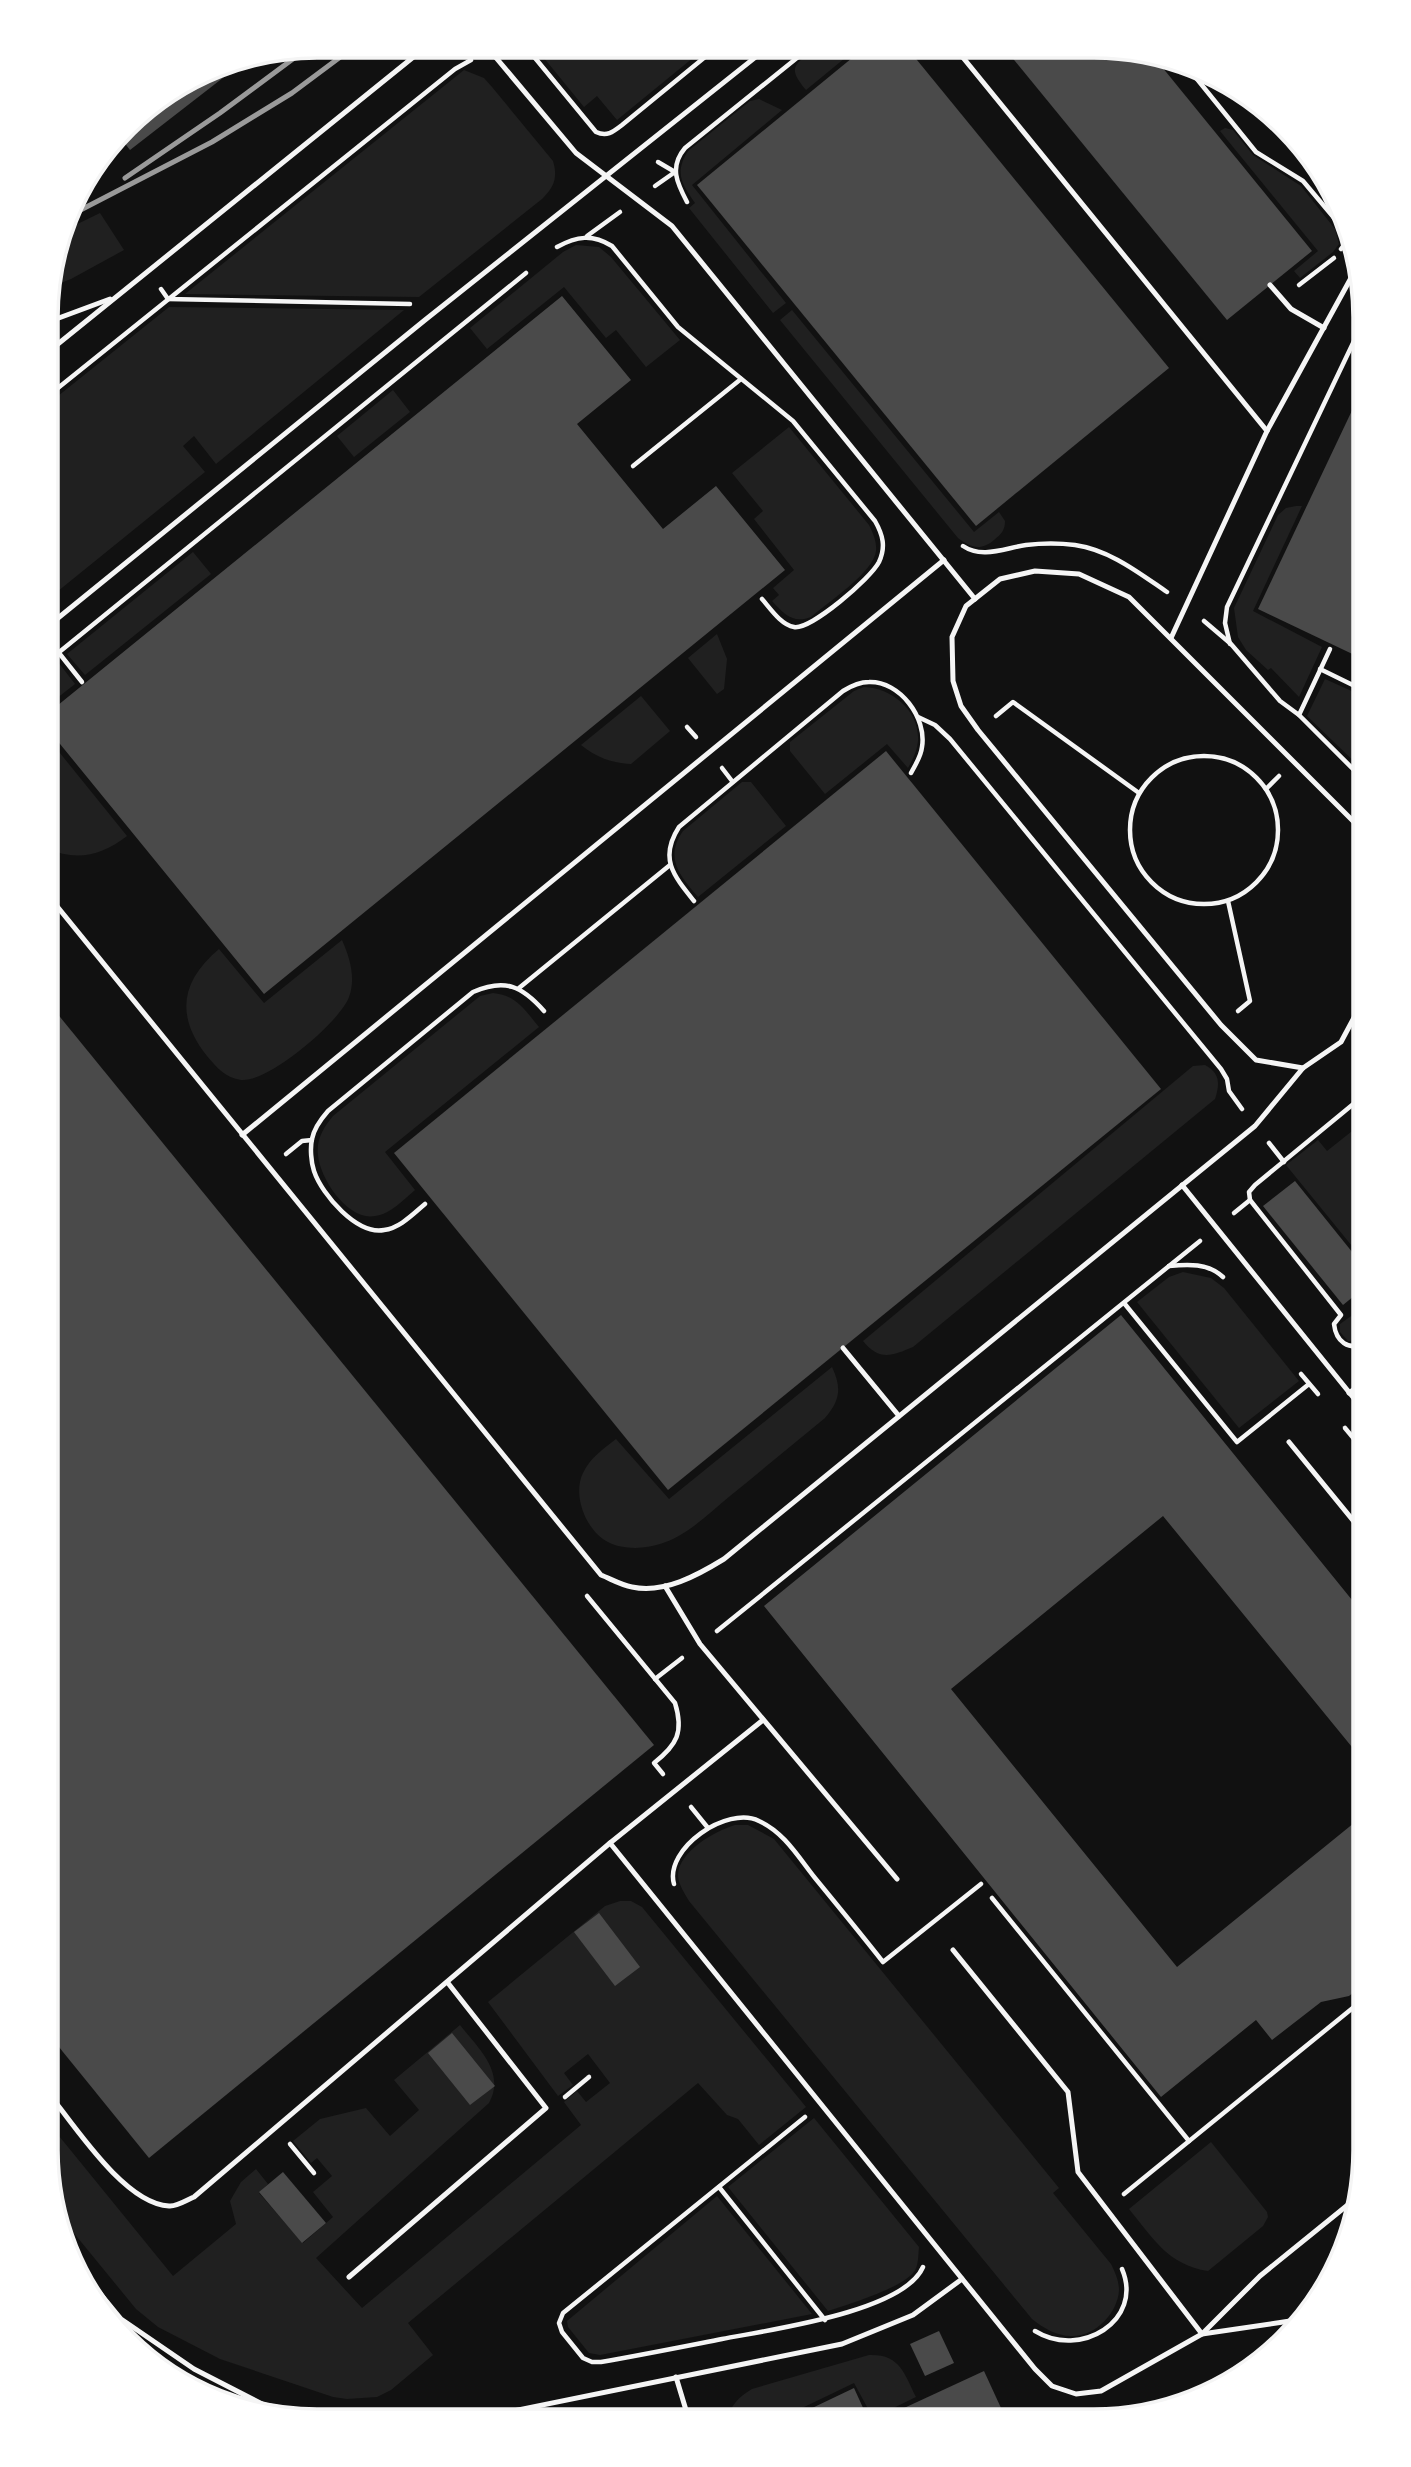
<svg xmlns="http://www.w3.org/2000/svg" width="1411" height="2467" font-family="'Open Sans',sans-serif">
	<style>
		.green { fill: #202020 }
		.building { fill: #4a4a4a }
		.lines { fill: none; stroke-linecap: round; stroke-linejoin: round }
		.path { stroke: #f5f5f5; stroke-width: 4.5 }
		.service { stroke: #f5f5f5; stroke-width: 5 }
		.rail { stroke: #9a9a9a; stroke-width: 5 }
		.rim { fill: none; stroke: #f5f5f5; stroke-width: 3.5 }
	</style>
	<rect width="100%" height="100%" fill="#111"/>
	<g class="green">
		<polygon points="535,47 705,48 617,120 597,96 584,107"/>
		<path d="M815,49H856L806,90C787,67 794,65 815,49Z"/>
		<path d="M464,70L484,78L492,87L553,161C558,178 554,187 542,199L419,297L185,294Z"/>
		<path d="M759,99L782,110L692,185L786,303L773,313L689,208L695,203C682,184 674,173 688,151L750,101Z"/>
		<polygon points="1225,128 1233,130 1253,155 1301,186 1335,229 1339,244 1333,252 1300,278 1294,271 1318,251 1220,131"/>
		<polygon points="100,213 124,250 71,279 48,288 63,231"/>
		<polygon points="576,245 599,247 611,257 680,340 646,367 616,330 606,338 564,287 487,349 470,328 563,252"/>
		<polygon points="169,307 404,310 216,464 194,436 183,446 205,472 47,600 48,404"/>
		<path d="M792,310L974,532L999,512L1005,521C1005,531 1001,534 994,540C981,551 971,548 958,538L780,320Z"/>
		<polygon points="393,390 410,412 354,457 337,436"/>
		<path d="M789,427L869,525C873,533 877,542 876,551C874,572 827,603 811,617C793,624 784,614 772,601L779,595L773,588L794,570L754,519L763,511L732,473Z"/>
		<polygon points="1296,506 1302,506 1253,611 1322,647 1299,697 1271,668 1268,670 1246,650 1238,637 1234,608 1278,515 1286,508"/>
		<polygon points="193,552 211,574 85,675 67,654"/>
		<polygon points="717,634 727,659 724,689 717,694 688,658"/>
		<polygon points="58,662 75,684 47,706 47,671"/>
		<polygon points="1325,679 1365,697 1365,772 1307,716"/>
		<path d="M864,687C892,688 920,711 918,741C917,751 913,759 908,768L887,744L825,794L790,751V742L854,691Z"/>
		<path d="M641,696L670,731L631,764C611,763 596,757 581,745Z"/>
		<path d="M47,737L127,836C101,856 77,861 47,849Z"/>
		<path d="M742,782H751L786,826L698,897C680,876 664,858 683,831Z"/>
		<path d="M342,940C350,958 356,978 349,997C340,1022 268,1083 241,1080C226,1078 216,1067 207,1056C175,1016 181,981 219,949L264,1003Z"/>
		<path d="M493,993C516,995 525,1010 539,1027L385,1152L415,1190C403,1200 391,1214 375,1216C348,1221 320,1179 318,1155C316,1139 324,1127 333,1116L480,996Z"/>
		<path d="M1205,1065C1220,1073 1220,1084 1215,1099L913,1347C892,1356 879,1361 863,1341L1193,1066Z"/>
		<polygon points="1365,1098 1365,1262 1286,1165 1318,1140 1327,1151 1361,1124 1352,1113 1361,1106"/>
		<polygon points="1183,1272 1211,1278 1224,1288 1299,1381 1239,1428 1137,1302 1169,1277"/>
		<polygon points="1365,1306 1365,1339 1348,1341 1340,1332 1340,1324"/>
		<path d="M832,1367C842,1388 840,1401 825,1418C793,1444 762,1470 730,1496C708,1514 687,1536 660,1544C645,1549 623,1550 608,1542C586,1531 572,1495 583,1473C590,1458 603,1449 616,1439L669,1499Z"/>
		<path d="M735,1825H748L774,1839L1059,2188L1053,2193L1111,2264C1115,2272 1119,2281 1119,2290C1118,2313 1095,2337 1071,2336C1057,2336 1043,2328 1032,2319L689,1901C685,1894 678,1884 678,1875C679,1851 715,1831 735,1825Z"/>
		<path d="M620,1901H631L642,1907L806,2107L759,2145L738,2119L727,2115L698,2083L408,2323L433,2355L391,2390L377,2397L347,2399L333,2397L220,2359L158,2327L136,2309L55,2210L46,2150V2120L173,2276L236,2224L230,2201L241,2182L256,2169L268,2184L259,2193L303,2243L333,2217L313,2192L332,2176L317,2158L311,2163L293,2141L320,2119L366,2108L390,2136L419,2110L394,2080L460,2025C478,2048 506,2072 489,2103L316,2258L362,2308L581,2125L564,2102L577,2091L586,2102L610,2083L588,2054L564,2073L573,2085L558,2096L488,2002L605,1906Z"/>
		<path d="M814,2118L919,2247C918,2255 919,2267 913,2273C899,2289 849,2304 828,2311L728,2187Z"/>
		<path d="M1211,2142L1267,2212L1268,2217L1263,2226L1208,2271C1168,2265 1153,2238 1129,2209Z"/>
		<polygon points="717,2196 812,2314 600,2355 589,2353 568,2327 567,2321"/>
		<path d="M869,2355C900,2354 904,2373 916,2397L873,2418L854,2383L775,2421L728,2420C730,2405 739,2397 752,2389Z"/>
	</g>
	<g class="building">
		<polygon points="863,49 908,49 1169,368 976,526 697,185"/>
		<polygon points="1006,50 1149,51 1312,251 1227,320"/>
		<polygon points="246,60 130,150 120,137 138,113 213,66"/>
		<polygon points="562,296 631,380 577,424 663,529 716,486 785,570 264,994 47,728 47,714"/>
		<polygon points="1365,383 1365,660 1258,609"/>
		<polygon points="886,751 1161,1089 668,1490 394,1153"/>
		<polygon points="47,1001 654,1745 149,2158 46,2031"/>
		<polygon points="1295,1181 1365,1268 1365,1287 1343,1305 1263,1206"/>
		<polygon points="1121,1315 1365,1616 1365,1763 1163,1516 951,1689 1177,1967 1365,1814 1365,1983 1349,1996 1321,2002 1272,2040 1256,2020 1161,2097 764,1606"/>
		<polygon points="599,1913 640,1967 615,1986 574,1932"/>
		<polygon points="452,2033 495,2086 470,2105 428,2053"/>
		<polygon points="283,2172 326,2223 302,2243 259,2192"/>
		<polygon points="939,2331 954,2363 925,2376 910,2344"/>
		<polygon points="984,2371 1007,2421 876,2421"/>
		<polygon points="854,2388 869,2421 785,2421"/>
	</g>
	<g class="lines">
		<g class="path">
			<path d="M526,47L596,132C607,137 613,132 622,125L716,48"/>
			<polyline points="1184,63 1256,152 1303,181 1340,225 1344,234 1344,245 1341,249"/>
			<polyline points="655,186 675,172 658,162"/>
			<path d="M687,202C677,183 669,167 685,148L808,49"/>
			<polyline points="587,236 620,212"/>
			<path d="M557,247C577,236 592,234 612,246L678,327L793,421L875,521C883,535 886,547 879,562C871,578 811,630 794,627C781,625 770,608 762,599"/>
			<polyline points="1299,285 1334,258"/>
			<polyline points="161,289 168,299 410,304"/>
			<polyline points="48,396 455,69 471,60"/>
			<polyline points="633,466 741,379"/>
			<path d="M963,546C982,559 1005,548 1026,545C1043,543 1059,543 1075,545C1110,550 1139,573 1167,592"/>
			<polyline points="1204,621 1231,644 1280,701 1299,715 1365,781"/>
			<polyline points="1230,644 1225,623 1227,607 1365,318"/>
			<polyline points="59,653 82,682"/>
			<polyline points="47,662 526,273"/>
			<polyline points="1320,669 1365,691"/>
			<polyline points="1299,715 1330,649"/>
			<polyline points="996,716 1013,702 1139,793"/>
			<polyline points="918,717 935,725 950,739 1221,1069 1227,1079 1229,1091 1242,1109"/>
			<polyline points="687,727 696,737"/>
			<circle cx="1204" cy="830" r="74"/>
			<polyline points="722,768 732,781"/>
			<polyline points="1266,789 1279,776"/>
			<path d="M694,901C673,875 659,858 679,827L843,691C851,686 860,682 869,682C900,681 927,718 922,747C921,757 915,765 911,773"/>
			<polyline points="1228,901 1250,1001 1238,1011"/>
			<polyline points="519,988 670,865"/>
			<polyline points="1269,1143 1284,1162"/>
			<polyline points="286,1154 302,1141 312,1140"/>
			<path d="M425,1204C413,1214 400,1228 384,1230C357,1235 322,1195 314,1171C311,1162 310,1148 312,1139C314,1128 321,1119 328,1111L473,992C505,978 522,986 544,1011"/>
			<polyline points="1234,1213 1250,1200"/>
			<path d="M1169,1266C1188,1264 1208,1263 1223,1277"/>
			<polyline points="1124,1303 1237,1442 1309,1384"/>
			<path d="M1365,1345C1348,1350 1336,1342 1334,1324L1341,1315L1250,1200L1249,1192L1255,1185L1357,1101L1365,1085"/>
			<polyline points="1301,1374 1318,1394"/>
			<polyline points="1345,1428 1365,1452"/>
			<path d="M587,1596L675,1703C684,1732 677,1745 654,1763L663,1774"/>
			<polyline points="717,1631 1200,1241"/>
			<polyline points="655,1679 682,1658"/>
			<polyline points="691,1807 708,1828"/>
			<path d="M674,1884C664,1849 727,1805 759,1821C784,1832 799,1858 815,1878C838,1906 861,1934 883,1962L981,1884"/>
			<polyline points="992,1898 1189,2141"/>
			<polyline points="565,2097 589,2077"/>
			<path d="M805,2117L563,2313L559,2323L562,2332L583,2358L592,2362H601C641,2355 681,2347 722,2339C768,2330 904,2312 923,2267"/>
			<polyline points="290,2144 314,2173"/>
			<polyline points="719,2187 825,2320"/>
			<polyline points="1124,2194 1365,1998"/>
			<path d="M1035,2331C1080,2359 1144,2321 1122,2269"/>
		</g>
		<g class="service">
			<polyline points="487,47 576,153 672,226 975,599"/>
			<polyline points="956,49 1267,431"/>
			<polyline points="1270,285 1291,309 1324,328"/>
			<polyline points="48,322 110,299"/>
			<polyline points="48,352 427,46"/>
			<polyline points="47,627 425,320 767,48"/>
			<polyline points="1171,638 1267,431 1357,267"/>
			<path d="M47,894L601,1575C611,1579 621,1585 632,1587C664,1594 698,1575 724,1559L1255,1126L1303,1068L1341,1042L1365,997"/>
			<polyline points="1303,1068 1256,1060 1221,1025 978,730 961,706 953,681 952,637 966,606 1000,579 1035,571 1079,574 1129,597 1365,833"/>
			<polyline points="242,1135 944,560"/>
			<polyline points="1182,1185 1365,1412"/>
			<polyline points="843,1348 899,1416"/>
			<polyline points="1349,1393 1365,1381"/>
			<polyline points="1289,1442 1365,1535"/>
			<polyline points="665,1586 700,1644 897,1879"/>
			<polyline points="610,1843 1035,2369 1052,2386 1076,2394 1101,2391 1202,2334 1260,2276 1360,2195"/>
			<polyline points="953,1950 1068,2092 1078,2172 1202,2334 1290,2321 1313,2310"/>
			<path d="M46,2090C73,2123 124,2204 169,2206C176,2207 187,2200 194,2197L610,1843L763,1720"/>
			<polyline points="70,2257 121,2319 194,2369 264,2405 343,2419"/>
			<polyline points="349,2277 546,2108 448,1983"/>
			<polyline points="676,2377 689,2420"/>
			<polyline points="469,2420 842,2344 913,2315 962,2279"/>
		</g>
		<g class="rail">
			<polyline points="125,178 220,113 309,47"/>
			<polyline points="67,217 212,142 292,93 355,46"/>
		</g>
	</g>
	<path d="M0 0H1411V2467H0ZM317 58H1094A259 259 0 0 1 1353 317V2150A259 259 0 0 1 1094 2409H317A259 259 0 0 1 58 2150V317A259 259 0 0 1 317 58Z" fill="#fff" fill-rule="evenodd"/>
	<path class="rim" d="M317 58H1094A259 259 0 0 1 1353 317V2150A259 259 0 0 1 1094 2409H317A259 259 0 0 1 58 2150V317A259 259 0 0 1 317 58Z"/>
</svg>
